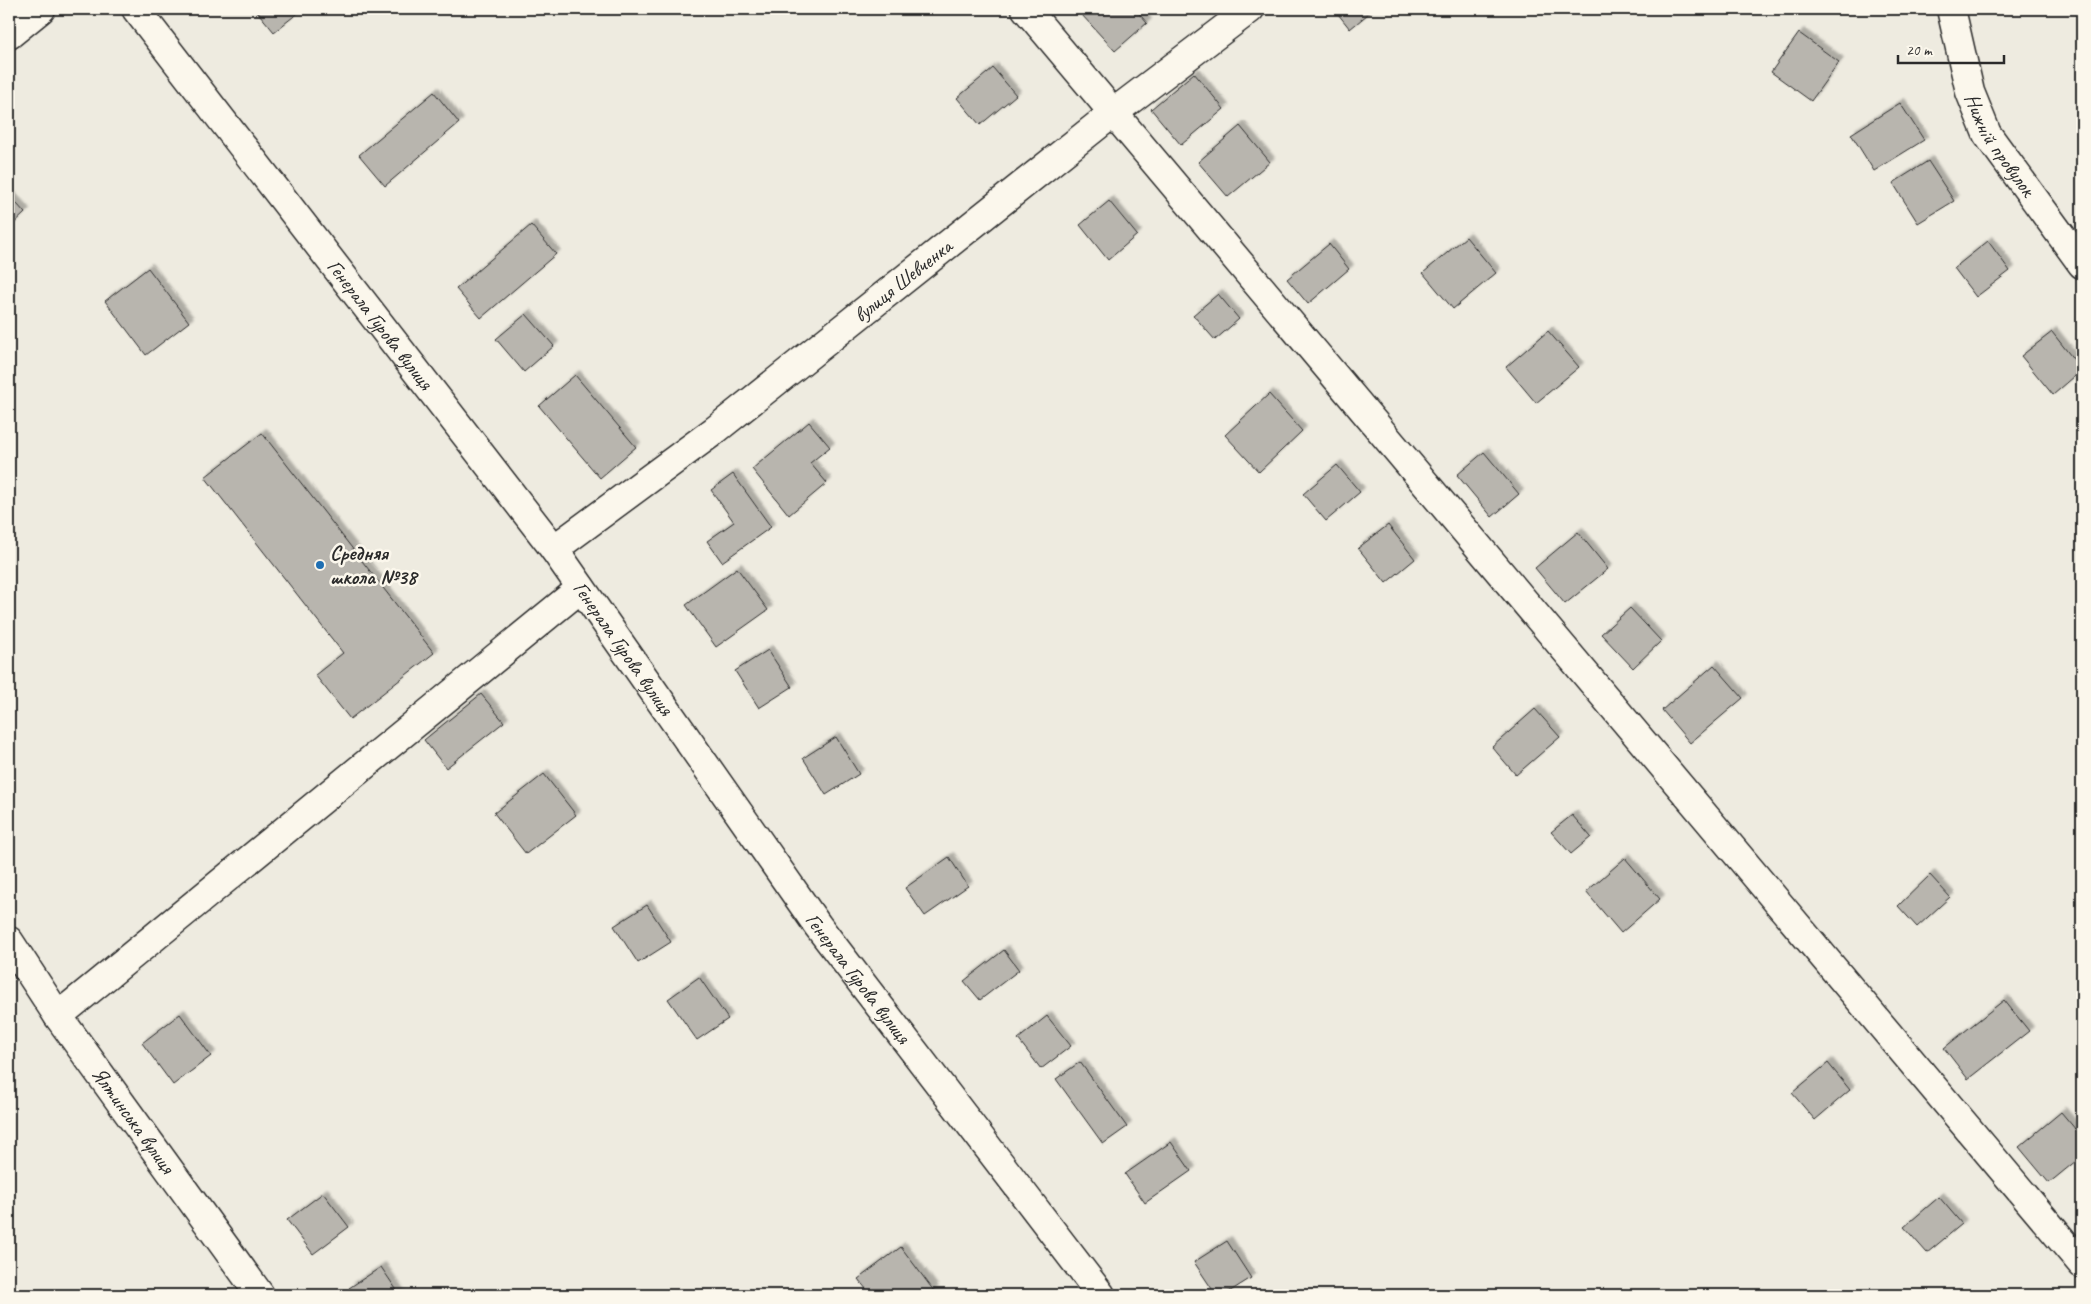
<svg xmlns="http://www.w3.org/2000/svg" width="2091" height="1304" font-family="Caveat,sans-serif">
	<style>
		.building { fill: #b8b5ae; stroke: #2b2b2b; filter: url(#shadow) }
		.lines { fill: none; stroke-linecap: round; stroke-linejoin: round }
		.minor-casing { stroke: #2b2b2b; stroke-width: 31 }
		.minor { stroke: #fbf7ec; stroke-width: 28 }
		.poi-dot { fill: #1f6fb2; stroke: #fbf7ec; stroke-width: 2 }
		.labels { text-anchor: middle; stroke-width: 5; stroke-linejoin: round; paint-order: stroke }
		.street-label { font-size: 21px; fill: #2b2b2b; stroke: #fbf7ec }
		.poi-label { font-size: 21px; font-weight: bold; fill: #2b2b2b; stroke: #fbf7ec; text-anchor: start }
	</style>
	<defs>
		<filter id="shadow"><feDropShadow dx="4.5" dy="-4.5" stdDeviation="1" flood-color="#0004"/></filter>
	</defs>
	<rect width="100%" height="100%" fill="#eeebe0"/>
	<filter id="ink" filterUnits="userSpaceOnUse"><feTurbulence type="fractalNoise" baseFrequency=".02" numOctaves="2"/><feDisplacementMap in="SourceGraphic" scale="10" xChannelSelector="R" yChannelSelector="G"/><feConvolveMatrix kernelMatrix="1 2 1 2 8 2 1 2 1" color-interpolation-filters="sRGB"/></filter>
	<g filter="url(#ink)">
		<g class="building">
			<polygon points="255,9 303,9 274,32"/>
			<polygon points="1087,9 1135,9 1147,23 1115,51 1081,14"/>
			<polygon points="1334,9 1374,9 1350,29"/>
			<polygon points="1799,33 1839,62 1811,101 1771,72"/>
			<polygon points="993,68 1016,95 980,125 957,98"/>
			<polygon points="1194,73 1224,109 1181,145 1151,109"/>
			<polygon points="434,92 459,123 385,186 359,155"/>
			<polygon points="1900,103 1924,140 1874,171 1851,134"/>
			<polygon points="1240,126 1270,162 1228,197 1198,162"/>
			<polygon points="1928,161 1954,201 1918,223 1893,183"/>
			<polygon points="9,195 25,213 9,228"/>
			<polygon points="1109,201 1137,235 1108,260 1080,225"/>
			<polygon points="531,225 556,254 481,318 456,289"/>
			<polygon points="1466,237 1496,273 1453,309 1423,273"/>
			<polygon points="1988,241 2010,271 1976,297 1954,268"/>
			<polygon points="1329,244 1349,269 1308,304 1287,279"/>
			<polygon points="148,268 189,322 146,355 105,301"/>
			<polygon points="1218,294 1239,319 1215,340 1193,315"/>
			<polygon points="526,314 554,346 524,372 496,339"/>
			<polygon points="1548,331 1579,367 1536,403 1506,367"/>
			<polygon points="2052,332 2082,370 2053,395 2021,356"/>
			<polygon points="575,375 636,447 600,478 539,406"/>
			<polygon points="1269,394 1302,431 1259,472 1225,435"/>
			<polygon points="809,422 830,447 810,463 827,483 789,515 752,469"/>
			<polygon points="262,433 434,653 350,719 315,675 343,653 205,477"/>
			<polygon points="1484,452 1519,494 1492,517 1457,475"/>
			<polygon points="1337,465 1360,492 1326,521 1303,494"/>
			<polygon points="733,474 771,527 722,562 707,541 734,522 711,490"/>
			<polygon points="1388,525 1415,559 1386,583 1358,548"/>
			<polygon points="1578,532 1608,569 1565,604 1535,568"/>
			<polygon points="737,568 768,610 716,647 686,605"/>
			<polygon points="1630,608 1661,641 1633,668 1601,634"/>
			<polygon points="768,650 792,687 759,708 735,671"/>
			<polygon points="1714,665 1743,698 1690,743 1662,710"/>
			<polygon points="481,694 504,722 446,768 424,740"/>
			<polygon points="1535,709 1560,737 1516,775 1492,747"/>
			<polygon points="836,737 859,774 826,795 803,758"/>
			<polygon points="544,774 576,815 526,854 494,813"/>
			<polygon points="1572,815 1591,837 1571,854 1551,832"/>
			<polygon points="949,857 968,886 925,916 905,888"/>
			<polygon points="1625,858 1660,899 1621,933 1586,892"/>
			<polygon points="1930,875 1950,897 1917,927 1898,906"/>
			<polygon points="647,905 671,942 638,963 614,926"/>
			<polygon points="1004,950 1019,970 980,1000 964,981"/>
			<polygon points="699,977 728,1019 697,1040 668,999"/>
			<polygon points="2004,1000 2029,1031 1968,1079 1944,1048"/>
			<polygon points="180,1014 211,1056 173,1085 142,1043"/>
			<polygon points="1047,1016 1071,1046 1041,1069 1018,1039"/>
			<polygon points="1080,1062 1127,1127 1103,1144 1056,1079"/>
			<polygon points="1828,1063 1850,1090 1815,1120 1792,1093"/>
			<polygon points="2061,1112 2082,1137 2082,1156 2049,1183 2019,1147"/>
			<polygon points="1171,1142 1191,1171 1145,1203 1125,1174"/>
			<polygon points="323,1193 349,1227 313,1254 287,1220"/>
			<polygon points="1939,1197 1962,1224 1927,1253 1904,1227"/>
			<polygon points="1227,1241 1251,1278 1224,1295 1216,1295 1194,1262"/>
			<polygon points="901,1247 934,1291 928,1295 871,1295 858,1279"/>
			<polygon points="381,1267 400,1295 354,1295 349,1288"/>
		</g>
		<g class="lines">
			<defs>
				<g id="minor">
					<path id="s1" d="M136,9L554,549L818,926L1101,1295"/>
					<polyline points="1026,9 2082,1264"/>
					<path id="s2" d="M1951,9L1970,92L1987,134L2082,264"/>
					<polyline points="9,35 41,9"/>
					<path id="s3" d="M554,549L714,431L1113,113L1250,9"/>
					<path id="s4" d="M9,941L58,1016L260,1295"/>
					<polyline points="58,1016 581,588"/>
				</g>
			</defs>
			<use href="#minor" class="minor-casing"/>
			<use href="#minor" class="minor"/>
		</g>
	</g>
	<circle class="poi-dot" cx="320" cy="565" r="5"/>
	<g class="labels">
		<g class="street-label">
			<text dy="7" stroke="none"><textPath href="#s2" startOffset="146">Нижній провулок</textPath></text>
			<text dy="7" stroke="none"><textPath href="#s3" startOffset="440">вулиця Шевченка</textPath></text>
			<text dy="7" stroke="none"><textPath href="#s1" startOffset="399">Генерала Гурова вулиця</textPath></text>
			<text dy="7" stroke="none"><textPath href="#s1" startOffset="804">Генерала Гурова вулиця</textPath></text>
			<text dy="7" stroke="none"><textPath href="#s1" startOffset="1209">Генерала Гурова вулиця</textPath></text>
			<text dy="7" stroke="none"><textPath href="#s4" startOffset="218">Ялтинська вулиця</textPath></text>
		</g>
		<g class="poi-label">
			<text x="330" y="560">Средняя<tspan x="330" dy="24">школа №38</tspan></text>
		</g>
	</g>
	<rect width="2091" height="1304" fill="none" stroke="#fbf7ec" stroke-width="30"/>
	<rect x="15" y="15" width="2061" height="1274" fill="none" stroke="#2b2b2b" stroke-width="2" filter="url(#ink)"/>
	<path d="M1898 55v8h106v-8" fill="none" stroke="#2b2b2b" stroke-width="2.5"/>
	<text x="1906" y="55" font-size="15" fill="#2b2b2b" stroke="#fbf7ec" stroke-width="4" paint-order="stroke">20 m</text>
</svg>
